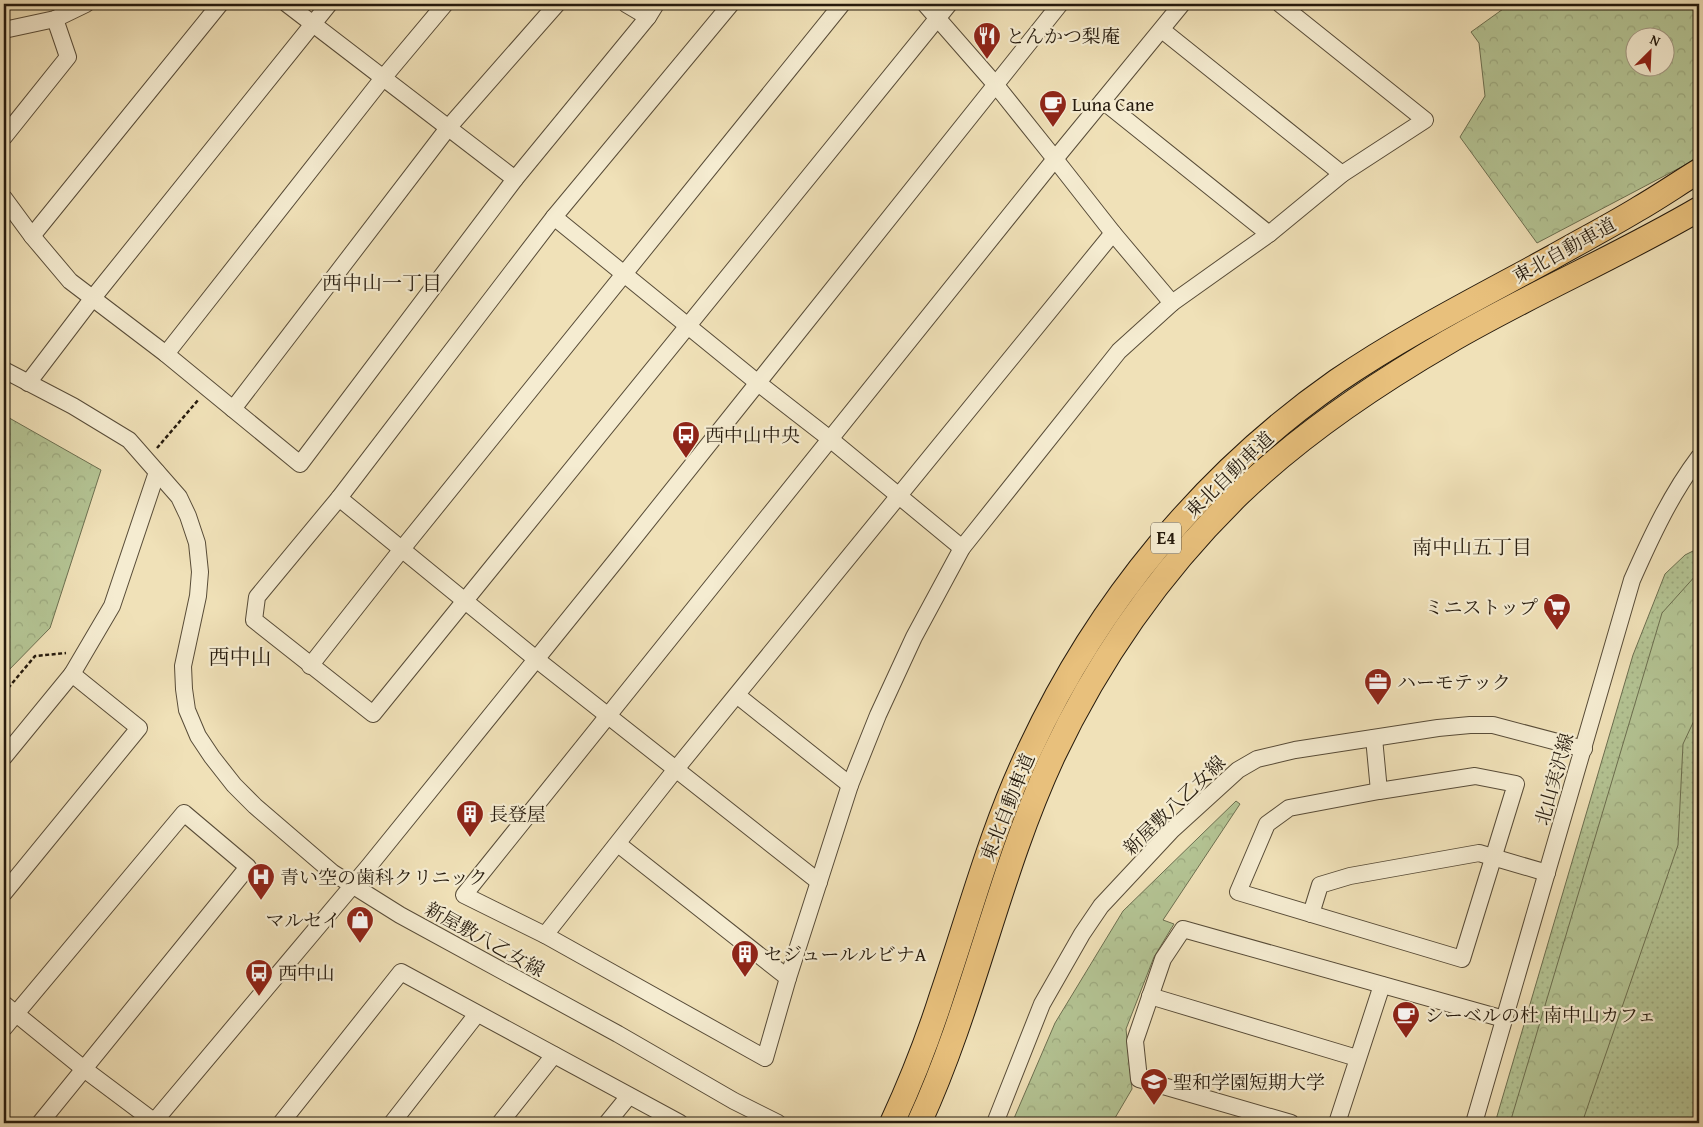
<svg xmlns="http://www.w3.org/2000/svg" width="1703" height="1127" font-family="'Gentium Book Plus','Noto Serif JP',serif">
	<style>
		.grass { fill: url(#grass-dots); stroke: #6c6f50 }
		.forest { fill: url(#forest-crowns); stroke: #6c6f50; fill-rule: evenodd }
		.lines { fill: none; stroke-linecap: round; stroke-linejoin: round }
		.minor-casing { stroke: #584c38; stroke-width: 18 }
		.highway-casing { stroke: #251a0d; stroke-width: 26 }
		.path { stroke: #251a0d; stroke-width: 2.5; stroke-dasharray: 4 2.5; stroke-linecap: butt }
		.minor { stroke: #f5ecd1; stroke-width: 16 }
		.highway { stroke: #e8c07c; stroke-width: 24 }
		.labels { text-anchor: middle; stroke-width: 4.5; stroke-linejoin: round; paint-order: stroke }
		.shield { fill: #f5ecd1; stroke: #635948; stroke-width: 1 }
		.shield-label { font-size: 18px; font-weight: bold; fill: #251a0d }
		.poi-label { font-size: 19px; fill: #251a0d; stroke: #f5ecd1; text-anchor: start }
		.street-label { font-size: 19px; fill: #251a0d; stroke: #f5ecd1 }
		.neighbourhood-label { font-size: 20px; fill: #251a0d; stroke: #f5ecd1 }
		.quarter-label { font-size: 21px; fill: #251a0d; stroke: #f5ecd1 }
	</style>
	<defs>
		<pattern id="grass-dots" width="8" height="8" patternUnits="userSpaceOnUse" patternTransform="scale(1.25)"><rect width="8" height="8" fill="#b4c494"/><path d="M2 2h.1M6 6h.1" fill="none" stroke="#9ba87e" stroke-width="1.8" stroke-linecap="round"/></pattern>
		<pattern id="forest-crowns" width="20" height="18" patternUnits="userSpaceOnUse" patternTransform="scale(1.25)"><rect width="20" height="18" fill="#b4c494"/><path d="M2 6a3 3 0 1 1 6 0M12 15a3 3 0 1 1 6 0" fill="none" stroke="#9ba87e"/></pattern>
	</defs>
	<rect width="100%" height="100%" fill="#f0e1b8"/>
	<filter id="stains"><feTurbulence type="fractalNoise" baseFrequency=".004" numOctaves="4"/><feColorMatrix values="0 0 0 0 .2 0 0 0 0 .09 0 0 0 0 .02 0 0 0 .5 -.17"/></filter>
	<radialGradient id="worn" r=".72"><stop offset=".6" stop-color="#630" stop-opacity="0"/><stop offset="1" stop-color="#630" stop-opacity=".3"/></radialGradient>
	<polygon class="grass" points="1699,548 1699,1123 1495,1123 1633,655 1665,574 1685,555"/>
	<g class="forest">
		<path d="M1510,4H1699V155L1687,164L1537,243L1460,137L1485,96L1479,43L1471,32ZM1636,38H1666V68H1636Z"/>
		<polygon points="4,415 101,470 50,628 4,675"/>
		<polygon points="1697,574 1699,574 1699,710 1683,744 1678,845 1582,1123 1510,1123 1662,613"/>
		<polygon points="1236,801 1240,804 1163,920 1174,924 1154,957 1126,1029 1132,1089 1112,1123 1012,1123 1055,1023 1123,911"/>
	</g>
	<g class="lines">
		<defs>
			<g id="minor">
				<polyline points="287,4 515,179"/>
				<polyline points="626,4 648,17"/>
				<polyline points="731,4 554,217 339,498 257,597 254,620 373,714 949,4"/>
				<polyline points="925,4 995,84 1055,159 1113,233 1172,303"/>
				<polyline points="1182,4 1055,159 464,895 545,935 765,1058 788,978 850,785 878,715 914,637 962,548 1119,351 1172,303 1269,234 1342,174 1425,120 1280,4"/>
				<polyline points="4,30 55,19 86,4"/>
				<polyline points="1162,30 1342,174"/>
				<polyline points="1103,101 1269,234"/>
				<polyline points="4,137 68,57 55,19"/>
				<polyline points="4,198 32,236 70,281 166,354 300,464 515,179 648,17 656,4"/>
				<polyline points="554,217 758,383 830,439 962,548"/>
				<polyline points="32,236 220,4"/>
				<polyline points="166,354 383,78 445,4"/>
				<polyline points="4,370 73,406 129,440 179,497 188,516 197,543 200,572 198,596 183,666 184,689 187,710 198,736 212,757 234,785 255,806 333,873 400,915 618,1034 734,1101 778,1123"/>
				<polyline points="28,383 92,299 329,4"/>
				<polyline points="233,409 448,128 557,4"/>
				<polyline points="339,498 536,659 819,882"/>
				<polyline points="310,666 402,549 842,4"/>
				<polyline points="738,696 850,785"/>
				<polyline points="1374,738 1379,791"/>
				<polyline points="4,757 72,674 112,606 157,472"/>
				<polygon points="1475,776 1516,784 1462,959 1238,892 1267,824 1289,808 1379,791"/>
				<polyline points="618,844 788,978"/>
				<polyline points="4,893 139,728 72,674"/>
				<polyline points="1311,914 1320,885 1350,876 1479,853 1547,873"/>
				<polyline points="545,935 676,769 1113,233"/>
				<polyline points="1150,996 1357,1058"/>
				<polyline points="4,1004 84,1069 156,1123"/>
				<polyline points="4,1028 184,813 248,867 40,1123"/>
				<polyline points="153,1123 369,866 618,558 1060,4"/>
				<polyline points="281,1123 401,972 680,1123"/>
				<polyline points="392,1123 477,1014"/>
				<polyline points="500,1123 554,1055"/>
				<polyline points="607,1123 629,1096"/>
				<polyline points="995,1123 1042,1004 1082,934 1101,906 1172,830 1238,770 1257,759 1295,750 1438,728 1470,725 1493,725 1584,749"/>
				<polyline points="1291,1123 1139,1079 1135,1041 1163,959 1183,929 1504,1019"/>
				<polyline points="1337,1123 1382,985"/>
				<path d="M1474,1123L1632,580C1651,537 1671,494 1699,457"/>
			</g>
			<g id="highway">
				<path d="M892,1123C911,1082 928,1039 942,995C970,913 992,828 1030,749C1098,603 1204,474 1337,381C1406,334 1480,297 1553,257C1581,241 1610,226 1638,209C1659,197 1679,183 1699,171"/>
				<path d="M919,1123C974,1004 998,874 1053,756C1099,659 1162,569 1239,494C1301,434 1374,385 1448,342C1530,294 1617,257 1699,209"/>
			</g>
		</defs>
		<use href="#minor" class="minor-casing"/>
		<use href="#highway" class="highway-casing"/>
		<g class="path">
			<polyline points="157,448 199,399"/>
			<polyline points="4,693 35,656 66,653"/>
		</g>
		<use href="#minor" class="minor"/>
		<use href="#highway" class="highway"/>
	</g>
	<defs>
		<symbol id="restaurant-pin" viewBox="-11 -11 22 30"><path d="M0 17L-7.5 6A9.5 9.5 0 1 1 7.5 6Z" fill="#8f2418" stroke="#f5ecd1"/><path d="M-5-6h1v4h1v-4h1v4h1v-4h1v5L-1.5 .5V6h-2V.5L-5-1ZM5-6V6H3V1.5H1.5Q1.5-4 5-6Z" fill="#fff"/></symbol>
		<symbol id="cafe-pin" viewBox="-11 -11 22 30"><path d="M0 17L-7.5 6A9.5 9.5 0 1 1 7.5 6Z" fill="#8f2418" stroke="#f5ecd1"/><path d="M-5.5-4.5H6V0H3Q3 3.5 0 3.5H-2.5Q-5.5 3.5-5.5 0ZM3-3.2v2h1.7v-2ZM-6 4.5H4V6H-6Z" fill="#fff"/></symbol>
		<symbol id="bus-pin" viewBox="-11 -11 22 30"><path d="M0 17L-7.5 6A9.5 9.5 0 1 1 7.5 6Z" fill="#8f2418" stroke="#f5ecd1"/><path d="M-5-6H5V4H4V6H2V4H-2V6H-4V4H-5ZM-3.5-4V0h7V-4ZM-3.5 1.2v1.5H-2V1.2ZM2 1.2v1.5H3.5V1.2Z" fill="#fff"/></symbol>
		<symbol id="supermarket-pin" viewBox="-11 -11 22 30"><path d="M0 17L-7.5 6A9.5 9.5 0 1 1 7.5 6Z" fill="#8f2418" stroke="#f5ecd1"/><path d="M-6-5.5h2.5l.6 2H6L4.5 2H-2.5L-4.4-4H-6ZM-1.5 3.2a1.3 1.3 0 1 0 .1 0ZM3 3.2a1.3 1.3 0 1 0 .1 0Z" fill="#fff"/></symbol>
		<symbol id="office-pin" viewBox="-11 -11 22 30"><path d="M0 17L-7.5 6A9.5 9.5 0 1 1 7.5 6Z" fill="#8f2418" stroke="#f5ecd1"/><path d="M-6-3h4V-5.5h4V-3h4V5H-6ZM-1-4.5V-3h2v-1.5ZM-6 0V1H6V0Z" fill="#fff"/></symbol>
		<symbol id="building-pin" viewBox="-11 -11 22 30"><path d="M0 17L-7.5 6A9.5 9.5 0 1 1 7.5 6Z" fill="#8f2418" stroke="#f5ecd1"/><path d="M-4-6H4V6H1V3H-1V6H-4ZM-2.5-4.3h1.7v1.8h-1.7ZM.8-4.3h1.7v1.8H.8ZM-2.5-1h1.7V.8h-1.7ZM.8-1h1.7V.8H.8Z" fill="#fff"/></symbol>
		<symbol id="hospital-pin" viewBox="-11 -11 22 30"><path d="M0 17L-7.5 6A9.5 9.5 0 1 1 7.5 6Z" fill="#8f2418" stroke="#f5ecd1"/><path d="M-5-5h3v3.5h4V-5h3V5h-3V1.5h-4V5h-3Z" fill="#fff"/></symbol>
		<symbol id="shop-pin" viewBox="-11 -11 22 30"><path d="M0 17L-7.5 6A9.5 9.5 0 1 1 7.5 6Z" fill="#8f2418" stroke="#f5ecd1"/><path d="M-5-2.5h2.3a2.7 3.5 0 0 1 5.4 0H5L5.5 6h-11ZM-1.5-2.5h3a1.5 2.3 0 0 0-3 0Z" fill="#fff"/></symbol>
		<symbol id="university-pin" viewBox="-11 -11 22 30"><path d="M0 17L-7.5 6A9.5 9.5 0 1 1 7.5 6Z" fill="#8f2418" stroke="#f5ecd1"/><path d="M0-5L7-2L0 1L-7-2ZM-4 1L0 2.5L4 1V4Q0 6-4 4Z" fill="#fff"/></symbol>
	</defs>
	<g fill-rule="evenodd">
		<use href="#restaurant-pin" x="971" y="20" width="32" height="43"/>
		<use href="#cafe-pin" x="1037" y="88" width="32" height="43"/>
		<use href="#bus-pin" x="670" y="419" width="32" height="43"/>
		<use href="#supermarket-pin" x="1541" y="591" width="32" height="43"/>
		<use href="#office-pin" x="1362" y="666" width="32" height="43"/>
		<use href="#building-pin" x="454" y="798" width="32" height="43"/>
		<use href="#hospital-pin" x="245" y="861" width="32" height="43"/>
		<use href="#shop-pin" x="344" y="904" width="32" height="43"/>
		<use href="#building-pin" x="729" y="938" width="32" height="43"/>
		<use href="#bus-pin" x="243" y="957" width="32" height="43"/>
		<use href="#cafe-pin" x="1390" y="999" width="32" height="43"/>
		<use href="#university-pin" x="1138" y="1066" width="32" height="43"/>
	</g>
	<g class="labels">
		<rect class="shield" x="1151" y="522.5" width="30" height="31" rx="4"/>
		<g class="shield-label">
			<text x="1166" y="544">E4</text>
		</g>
		<g class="poi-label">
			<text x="1006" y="43">とんかつ梨庵</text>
			<text x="1072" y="111">Luna Cane</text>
			<text x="705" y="442">西中山中央</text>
			<text x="1538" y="614" text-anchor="end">ミニストップ</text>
			<text x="1397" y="689">ハーモテック</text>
			<text x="489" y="821">長登屋</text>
			<text x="280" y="884">青い空の歯科クリニック</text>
			<text x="341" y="927" text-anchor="end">マルセイ</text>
			<text x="764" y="961">セジュールルビナA</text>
			<text x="278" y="980">西中山</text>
			<text x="1425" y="1022">シーベルの杜 南中山カフェ</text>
			<text x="1173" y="1089">聖和学園短期大学</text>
		</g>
		<g class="street-label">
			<text transform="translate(1564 250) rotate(-29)" y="7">東北自動車道</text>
			<text transform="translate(1229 474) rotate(-44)" y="7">東北自動車道</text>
			<text transform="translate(1554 779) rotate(-74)" y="7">北山実沢線</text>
			<text transform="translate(1174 805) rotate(-44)" y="7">新屋敷八乙女線</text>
			<text transform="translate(1007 807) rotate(-68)" y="7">東北自動車道</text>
			<text transform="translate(485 939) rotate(29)" y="7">新屋敷八乙女線</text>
		</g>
		<g class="neighbourhood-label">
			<text x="382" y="290">西中山一丁目</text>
			<text x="1472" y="554">南中山五丁目</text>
		</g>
		<g class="quarter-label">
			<text x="240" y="664">西中山</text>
		</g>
	</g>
	<rect width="1703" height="1127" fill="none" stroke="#f0e1b8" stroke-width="20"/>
	<rect x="5" y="5" width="1693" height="1117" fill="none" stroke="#251a0d" stroke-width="2.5"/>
	<rect x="10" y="10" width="1683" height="1107" fill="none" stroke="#251a0d"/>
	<g transform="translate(1650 52) rotate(24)"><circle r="24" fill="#f5ecd1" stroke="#a29883"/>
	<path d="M0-4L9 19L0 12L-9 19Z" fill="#8f2418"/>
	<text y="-8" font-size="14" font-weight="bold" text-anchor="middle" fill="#251a0d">N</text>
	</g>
	<rect width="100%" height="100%" filter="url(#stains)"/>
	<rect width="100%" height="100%" fill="url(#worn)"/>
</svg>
